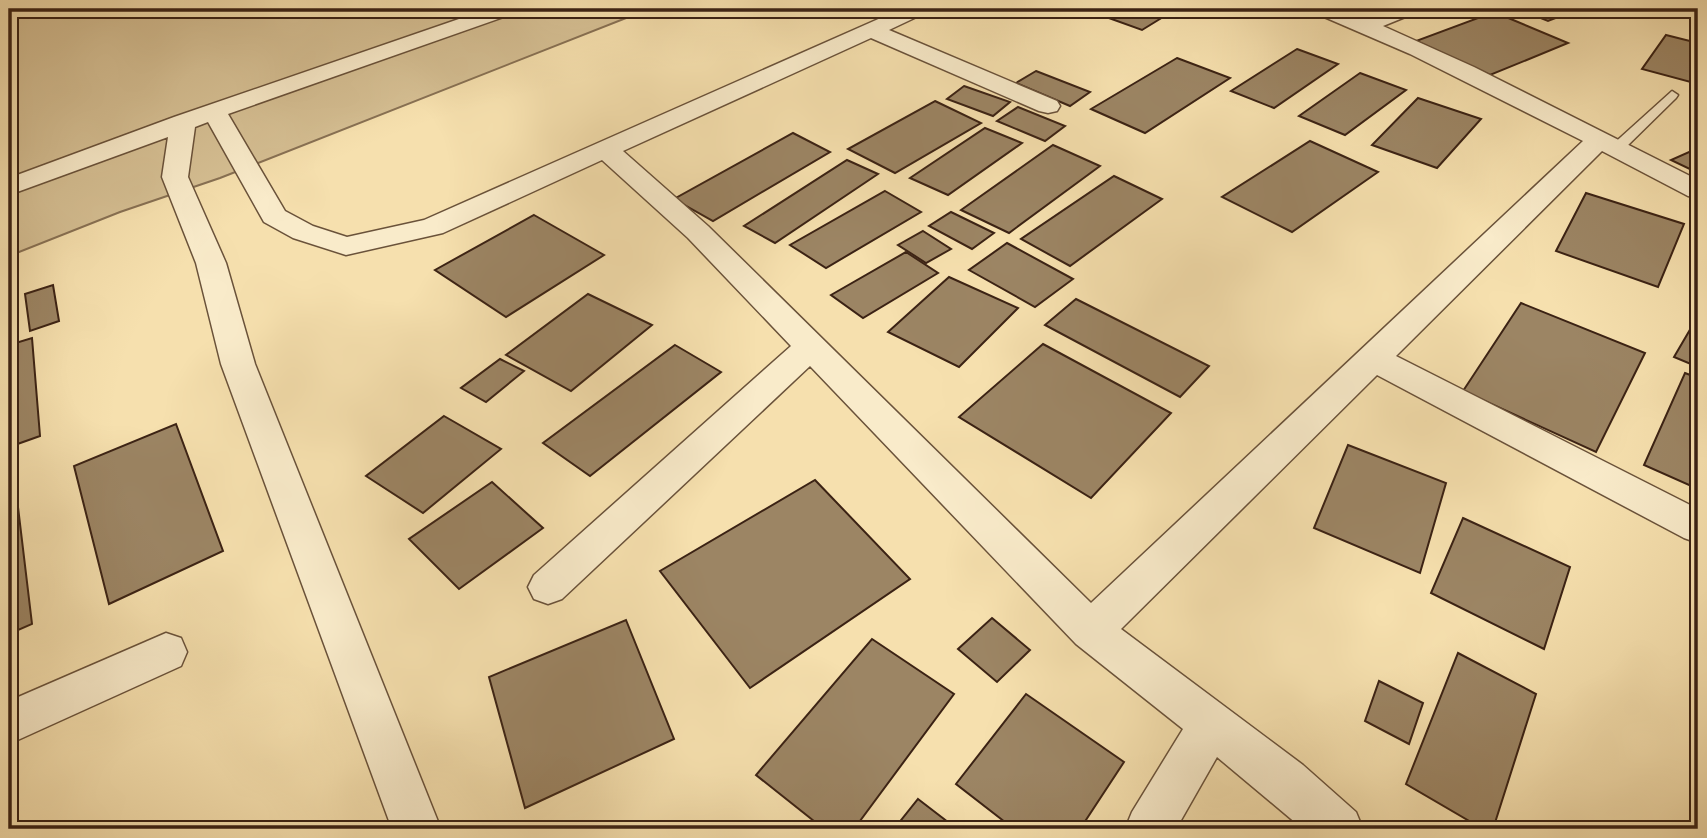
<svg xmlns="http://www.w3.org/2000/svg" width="1707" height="838" font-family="'Sorts Mill Goudy',serif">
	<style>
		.green { fill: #d6c094; stroke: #887154; stroke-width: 2 }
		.building { fill: #9c8564; stroke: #3b2214; stroke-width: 2 }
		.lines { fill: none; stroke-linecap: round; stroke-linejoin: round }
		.service-casing { stroke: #6a523a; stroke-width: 3 }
		.minor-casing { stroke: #6a523a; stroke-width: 3 }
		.service { fill: #f9ebca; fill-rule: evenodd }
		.minor { fill: #f9ebca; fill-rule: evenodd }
	</style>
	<rect width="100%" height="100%" fill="#f6e0ae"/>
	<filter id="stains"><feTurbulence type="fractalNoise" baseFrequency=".00286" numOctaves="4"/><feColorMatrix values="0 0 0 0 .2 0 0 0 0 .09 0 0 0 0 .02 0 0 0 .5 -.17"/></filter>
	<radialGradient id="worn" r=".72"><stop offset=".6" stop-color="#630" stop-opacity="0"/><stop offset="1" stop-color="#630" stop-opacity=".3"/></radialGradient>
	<polygon class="green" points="9,9 649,9 220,178 120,212 9,256"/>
	<g class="building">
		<polygon points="1120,9 1176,9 1142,30 1106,17"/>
		<polygon points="1518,9 1579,9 1548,21"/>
		<polygon points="1494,12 1568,43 1490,75 1416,41"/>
		<polygon points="1666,35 1698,43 1698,84 1642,69"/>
		<polygon points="1297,49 1338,64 1274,108 1231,91"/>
		<polygon points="1177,58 1230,78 1145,133 1091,109"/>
		<polygon points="1036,71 1090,92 1070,106 1016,83"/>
		<polygon points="1360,73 1406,90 1345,135 1299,116"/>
		<polygon points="964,86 1010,102 993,116 947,99"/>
		<polygon points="1418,98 1481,119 1437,168 1372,145"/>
		<polygon points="935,101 981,123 895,173 848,149"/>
		<polygon points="1018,107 1065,126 1045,141 997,121"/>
		<polygon points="985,128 1022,143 948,195 910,178"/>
		<polygon points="793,133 830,152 713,221 674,199"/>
		<polygon points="1310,141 1378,172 1292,232 1222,197"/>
		<polygon points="1053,145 1100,166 1009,233 961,210"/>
		<polygon points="1698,148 1698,173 1671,160"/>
		<polygon points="847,160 878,174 775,243 744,226"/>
		<polygon points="1114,176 1162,199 1070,266 1021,239"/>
		<polygon points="885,191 921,212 826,268 790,245"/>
		<polygon points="1586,193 1684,224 1658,287 1556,251"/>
		<polygon points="951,212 994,233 972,249 929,226"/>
		<polygon points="534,215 604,255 506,317 435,270"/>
		<polygon points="923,231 951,249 926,263 898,245"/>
		<polygon points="1007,243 1073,279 1035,307 969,270"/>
		<polygon points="906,252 938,273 863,318 831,295"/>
		<polygon points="949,277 1018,308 959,367 888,332"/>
		<polygon points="53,285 59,321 30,331 25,294"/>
		<polygon points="588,294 652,325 571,391 506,355"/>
		<polygon points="1076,299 1209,366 1180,397 1045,325"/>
		<polygon points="1521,303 1645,353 1596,452 1463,391"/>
		<polygon points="1698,316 1698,367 1674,357"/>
		<polygon points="32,338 40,436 9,447 9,345"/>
		<polygon points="1043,344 1171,413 1091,498 959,417"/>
		<polygon points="675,345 721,372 590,476 543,443"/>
		<polygon points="500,359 524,371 486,402 461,388"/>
		<polygon points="1685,373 1698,378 1698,489 1644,465"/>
		<polygon points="444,416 501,449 423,513 366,476"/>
		<polygon points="176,424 223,551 109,604 74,466"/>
		<polygon points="1348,445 1446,483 1420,573 1314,528"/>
		<polygon points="815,480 910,579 750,688 660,571"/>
		<polygon points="15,482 32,624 9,634 9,485"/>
		<polygon points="492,482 543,528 459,589 409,539"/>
		<polygon points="1463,518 1570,567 1544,649 1431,593"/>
		<polygon points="992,618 1030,650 997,682 958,649"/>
		<polygon points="626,620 674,739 525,808 489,677"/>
		<polygon points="872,639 954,694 854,829 824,829 756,775"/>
		<polygon points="1458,653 1536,694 1493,829 1483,829 1406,784"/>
		<polygon points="1379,681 1423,703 1409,744 1365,721"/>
		<polygon points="1026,694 1124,762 1080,829 1014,829 956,784"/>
		<polygon points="918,799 957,829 894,829"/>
	</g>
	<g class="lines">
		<defs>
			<polygon id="service" points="1672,91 1678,95 1676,98 1621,152 1611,152 1611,146"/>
			<g id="minor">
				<polygon points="488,9 518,9 515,13 228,114 285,211 313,226 347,237 424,220 901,9 928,9 925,13 889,30 1057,101 1060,106 1057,111 1048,113 1039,111 871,38 623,151 708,226 1091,603 1583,141 1410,54 1315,13 1312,9 1340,9 1365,19 1390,9 1418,9 1415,13 1383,26 1474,67 1698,180 1698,198 1688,196 1602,151 1396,356 1698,509 1698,543 1684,538 1377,375 1121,629 1303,765 1356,812 1363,829 1303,829 1217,757 1176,829 1125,829 1132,812 1183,729 1076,644 810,366 562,599 548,604 534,599 528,587 534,575 791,346 688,238 602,160 443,233 346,255 293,238 264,222 208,122 195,127 188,177 226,263 255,364 441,829 392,829 221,364 196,263 162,177 168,137 9,195 9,178 174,117"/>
				<polygon points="166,633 181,638 187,652 181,666 9,744 9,701"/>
			</g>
		</defs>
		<use href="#service" class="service-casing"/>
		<use href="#minor" class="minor-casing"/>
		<use href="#service" class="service"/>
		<use href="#minor" class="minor"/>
	</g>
	<rect width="1707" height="838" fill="none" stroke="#f6e0ae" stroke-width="35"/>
	<rect x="10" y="10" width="1686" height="817" fill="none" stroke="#3b2214" stroke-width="3.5"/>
	<rect x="18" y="18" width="1672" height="803" fill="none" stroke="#3b2214" stroke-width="2"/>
	<rect width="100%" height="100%" filter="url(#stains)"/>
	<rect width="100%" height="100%" fill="url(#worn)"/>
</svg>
